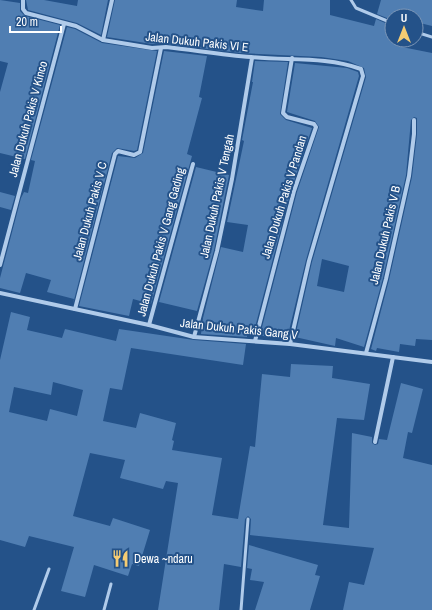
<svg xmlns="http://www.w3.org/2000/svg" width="432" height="610" font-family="'Archivo Narrow',sans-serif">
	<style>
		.building { fill: #507eb2; fill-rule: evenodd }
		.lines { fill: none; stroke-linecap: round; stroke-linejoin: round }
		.service { stroke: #b0cbea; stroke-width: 3 }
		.minor { stroke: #b0cbea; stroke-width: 4 }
		.labels { text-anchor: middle; stroke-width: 4; stroke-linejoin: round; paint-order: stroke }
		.street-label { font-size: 12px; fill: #fff; stroke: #245289 }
		.poi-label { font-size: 12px; fill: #fff; stroke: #245289; text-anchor: start }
	</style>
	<rect width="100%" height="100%" fill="#245289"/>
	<g class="building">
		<polygon points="0,0 20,3 20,11 25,16 60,25 25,159 0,153 0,92 8,63 0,61"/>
		<polygon points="26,0 44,0 77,6 78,0 108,0 101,35 77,23 28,10"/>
		<path d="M115,0H237L236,7L263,11L264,0H330V15L374,26L376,19L392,26V40H399L397,46L432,53V340L416,339L415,346L400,344L399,352L377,348L376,351L371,349L389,280L412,177L417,134V118L414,117L411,120L406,175L383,278L364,347L336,338L335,346L295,337L312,262L366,77L364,68L348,61L321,57L241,53L166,44H152L107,37ZM322,259L349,266L344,292L317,286Z"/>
		<polygon points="381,0 432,0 432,26 416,22 416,16 392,16 392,20 377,14"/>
		<polygon points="67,27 75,29 102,43 157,51 137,150 134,151 117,148 112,153 73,304 74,299 47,292 51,280 26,273 20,293 0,288 0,278 21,198 24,192 28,193 35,161 31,160"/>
		<polygon points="164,51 207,56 199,97 202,98 187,154 192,156 151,304 133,299 129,316 79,306 118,156 135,158 143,153"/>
		<polygon points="255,61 288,62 280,114 286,120 312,128 291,190 253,335 247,334 247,337 201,334 203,318 221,247 243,252 248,225 227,222 244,141 242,140 253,82 252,82"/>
		<polygon points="295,63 347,68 358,72 359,76 306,260 288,335 272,331 270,338 260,335 297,192 319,127 315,121 287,112"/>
		<polygon points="196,167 229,175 214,250 197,311 159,302"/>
		<polygon points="0,192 15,196 11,210 0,207"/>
		<path d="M11,312L30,317L27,330L62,338L65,329L116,341L119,329L194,340L246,344L243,365L131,348L122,390L110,388L103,421L136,428L140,413L176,423L172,440L174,441L172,450L222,458L212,515L238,519L250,446L255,447L262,374L290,377L291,364L333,366L332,378L370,384L364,420L337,418L323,525L349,528L352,433L372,437V443L375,445L378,444L379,439L387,440L401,383L423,389L412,433L408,432L403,458L432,465V610H343L349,582L364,585L374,548L250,535L251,519L248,516L245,519L241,567L224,564L219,610H158L178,483L166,481L163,489L120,478L125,460L90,453L73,516L110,526L113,518L150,530L139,566L132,564L128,576L94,565L85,597L61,591L74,547L29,536L25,547L0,540V360ZM53,382L83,390L77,416L50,409L47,421L9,412L14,387L51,395Z"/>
		<polygon points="249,545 318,565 315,575 320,576 310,610 255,610 264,582 250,580 252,569 247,568"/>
	</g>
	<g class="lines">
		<g class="service">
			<polyline points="351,0 356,8 392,23"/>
			<polyline points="416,32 432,37"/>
			<polyline points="34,610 49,569"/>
			<polyline points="104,610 111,584"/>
			<polyline points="241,610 248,519"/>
		</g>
		<g class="minor">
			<path d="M23,0V9L26,13L76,26L103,40L152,48L166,47C194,50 223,55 251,57C288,61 325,56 361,69L363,76L309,261L290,344"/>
			<polyline points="103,40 112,0"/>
			<polyline points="0,265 64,24"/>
			<polyline points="0,293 149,325 194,337 290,344 432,362"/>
			<polyline points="75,309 115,154 118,151 134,155 140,152 161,48"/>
			<polyline points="149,325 193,164"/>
			<polyline points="194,337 217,251 232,179 252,58"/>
			<polyline points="255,341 294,191 316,127 314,124 287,117 283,113 292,58"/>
			<polyline points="366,353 386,279 409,176 414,134 414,120"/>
			<polyline points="375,442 393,357"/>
		</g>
	</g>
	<defs>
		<symbol id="restaurant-bare" viewBox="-9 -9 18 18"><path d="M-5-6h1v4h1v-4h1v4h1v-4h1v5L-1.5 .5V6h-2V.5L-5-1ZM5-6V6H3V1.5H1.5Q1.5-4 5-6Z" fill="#f5cc73" stroke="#245289" stroke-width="2.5" paint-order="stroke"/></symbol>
	</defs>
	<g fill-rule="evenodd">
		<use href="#restaurant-bare" x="108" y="546" width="25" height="25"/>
	</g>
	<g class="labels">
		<g class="street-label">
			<text transform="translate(197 42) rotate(6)" y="4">Jalan Dukuh Pakis VI E</text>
			<text transform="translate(28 119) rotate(-75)" y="4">Jalan Dukuh Pakis V Kinco</text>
			<text transform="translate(217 196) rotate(-78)" y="4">Jalan Dukuh Pakis V Tengah</text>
			<text transform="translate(284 197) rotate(-73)" y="4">Jalan Dukuh Pakis V Pandan</text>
			<text transform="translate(90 211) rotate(-75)" y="4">Jalan Dukuh Pakis V C</text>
			<text transform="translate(385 235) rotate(-77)" y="4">Jalan Dukuh Pakis V B</text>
			<text transform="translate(161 242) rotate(-75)" y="4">Jalan Dukuh Pakis V Gang Gading</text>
			<text transform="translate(239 329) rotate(6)" y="4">Jalan Dukuh Pakis Gang V</text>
		</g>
		<g class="poi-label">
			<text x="134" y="563">Dewa ~ndaru</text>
		</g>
	</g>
	<g transform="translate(404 28)"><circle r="19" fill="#245289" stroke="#7c97b8"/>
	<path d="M0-3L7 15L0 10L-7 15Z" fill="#f5cc73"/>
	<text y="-6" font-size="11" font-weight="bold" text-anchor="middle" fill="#ffffff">U</text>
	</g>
	<path d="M10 26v6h51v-6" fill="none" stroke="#ffffff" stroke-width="2"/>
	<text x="16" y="26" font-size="12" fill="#ffffff" stroke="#245289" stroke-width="3" paint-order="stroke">20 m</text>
</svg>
